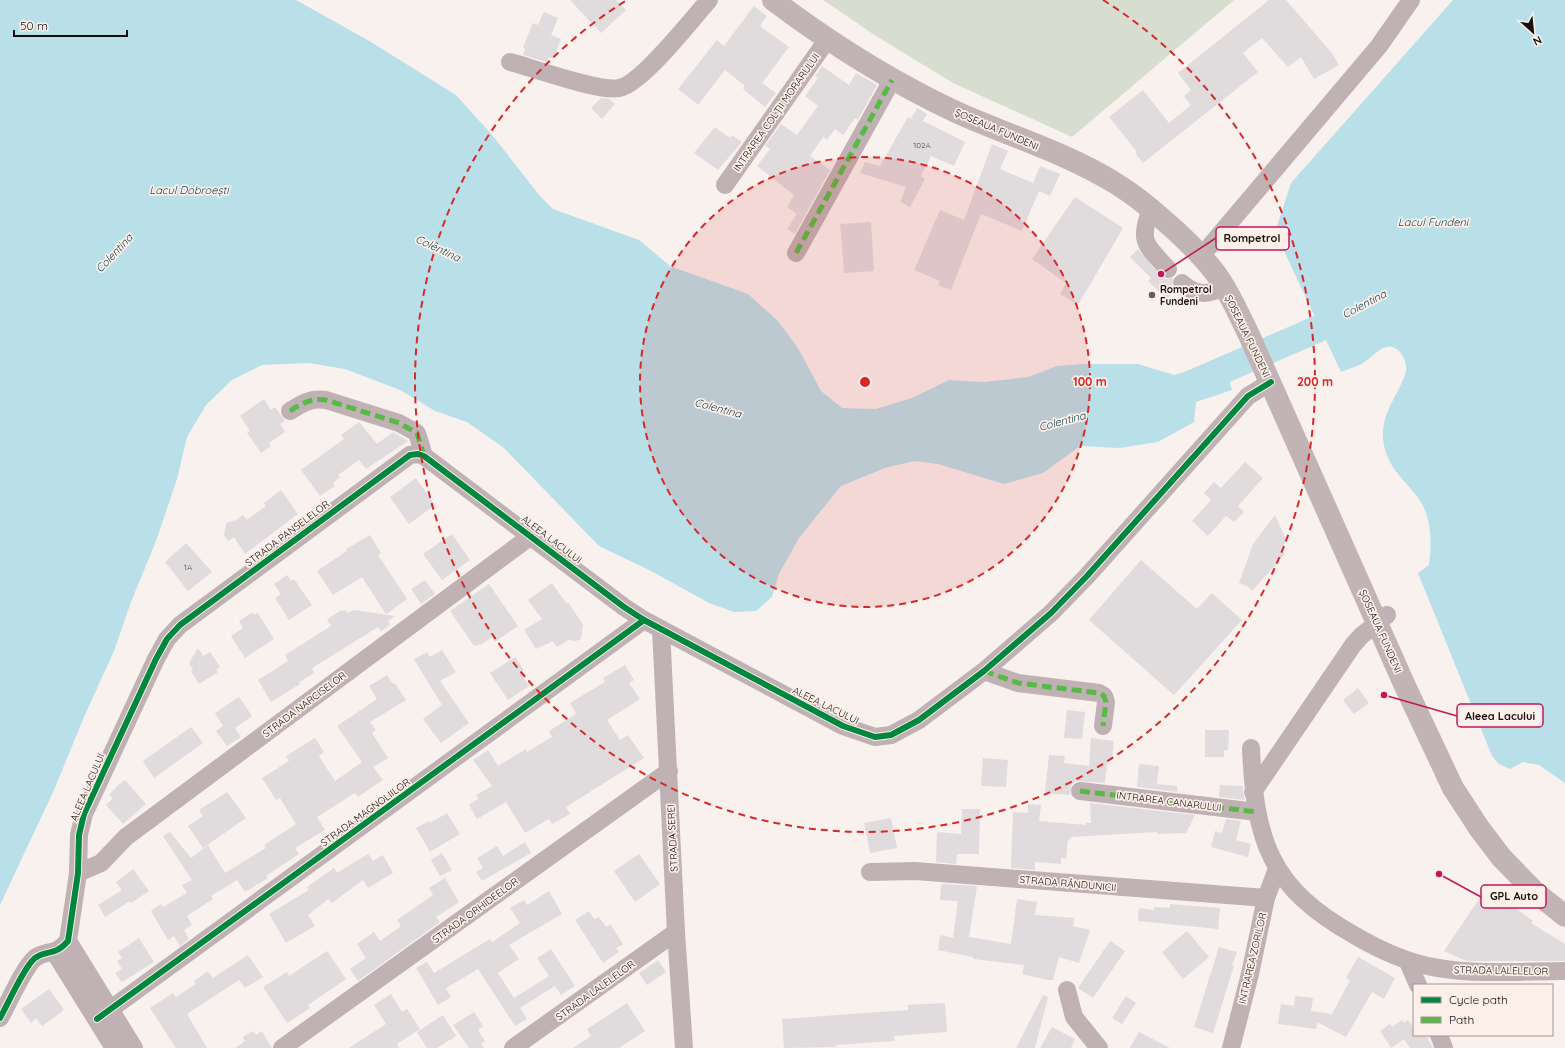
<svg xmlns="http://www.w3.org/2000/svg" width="1565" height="1048" font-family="Quicksand,sans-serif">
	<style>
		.green { fill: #d7decf }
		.water { fill: #b9e0e8 }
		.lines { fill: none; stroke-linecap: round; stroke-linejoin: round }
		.river { stroke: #b9e0e8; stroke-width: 27 }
		.building { fill: #e0dbdd }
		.minor { stroke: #c0b2b4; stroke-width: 18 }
		.major { stroke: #c2b3b5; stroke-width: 22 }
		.quiet { stroke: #58b947; stroke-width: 5; stroke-dasharray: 10 5; stroke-linecap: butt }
		.cycleway-casing { stroke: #fdefea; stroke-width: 8 }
		.cycleway { stroke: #00873e; stroke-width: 6 }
		.ring { fill: none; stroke: #d62828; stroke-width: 2; stroke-dasharray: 7 5 }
		.poi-dot { fill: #655e5b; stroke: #fdefea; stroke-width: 1.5 }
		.labels { text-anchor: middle; stroke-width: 3.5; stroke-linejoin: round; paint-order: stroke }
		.number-label { font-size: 8px; fill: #4a4341 }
		.street-label { font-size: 10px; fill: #160f0c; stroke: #fdefea }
		.poi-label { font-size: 10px; font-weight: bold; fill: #160f0c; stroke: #fdefea; text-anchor: start }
		.water-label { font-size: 11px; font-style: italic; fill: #11454e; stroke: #fdefea }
		.centre { fill: #d62828; stroke: #fdefea; stroke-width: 2 }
		.ring-label { font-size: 12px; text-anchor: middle; font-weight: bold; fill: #d62828; stroke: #fdefea; stroke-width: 3.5; stroke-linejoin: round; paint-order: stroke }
		.leader { fill: none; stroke: #c2185b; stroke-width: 1.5 }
		.callout-dot { fill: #c2185b; stroke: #fdefea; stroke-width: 1.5 }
		.callout { fill: #fdefea; stroke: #c2185b; stroke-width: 1.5 }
		.callout-label { font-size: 11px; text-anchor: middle; font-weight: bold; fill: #160f0c }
	</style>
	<rect width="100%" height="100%" fill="#f9f1ee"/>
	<polygon class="green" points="823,0 1234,0 1072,137 953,83 876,36"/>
	<g class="water">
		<polygon points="0,0 296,0 371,42 456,95 493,136 540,196 553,209 639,240 670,266 748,294 778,321 798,348 821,391 842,408 876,409 912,398 949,380 984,382 1028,377 1057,366 1084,364 1138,364 1174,375 1223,360 1232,390 1196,402 1194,422 1158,442 1120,448 1080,446 1043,473 1004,484 938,464 914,461 885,468 841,486 799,538 779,574 772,597 756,611 734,612 709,603 651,571 599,546 504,448 467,422 435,411 400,390 345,369 309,363 262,365 232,380 206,405 187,437 177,479 156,541 131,602 114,651 84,717 54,790 0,905"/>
		<path d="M1453,0H1565V783L1539,765L1523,762L1510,769L1499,764L1492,756L1418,573L1429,565C1432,541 1432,515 1416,495C1401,476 1386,466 1383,439C1381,411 1400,394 1406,371C1407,364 1404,356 1399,351C1386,339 1376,354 1366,361C1359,366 1348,369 1341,372L1275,232L1291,183Z"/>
	</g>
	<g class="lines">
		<polyline class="river" points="1191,384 1320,328 1353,310"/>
	</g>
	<g class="building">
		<polygon points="570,0 616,0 626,10 601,33"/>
		<polygon points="1269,0 1286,0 1331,52 1339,65 1314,79 1301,57 1288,67 1262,38 1243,53 1258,72 1143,163 1135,153 1137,152 1109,117 1143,90 1169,123 1191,105 1184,96 1191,90 1178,73"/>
		<polygon points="754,6 767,16 760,26 789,47 762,83 776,93 765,107 743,89 745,86 725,70 698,105 678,89 717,40 724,46"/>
		<polygon points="544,12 558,18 551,35 561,39 553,59 549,57 547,62 523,55 525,49 523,47 533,23 538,25"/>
		<polygon points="822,66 849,85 856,73 877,85 858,120 855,118 843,135 835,129 827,140 823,137 810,156 830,170 795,234 787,229 797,214 787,207 794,195 757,166 770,149 765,146 781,124 797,135 818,106 805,96 818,78 815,76"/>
		<polygon points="601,98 609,99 615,104 602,119 591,108"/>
		<polygon points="917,108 927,114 923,121 965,142 954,166 931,156 921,176 925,179 910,207 900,202 906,187 860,173 865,162 880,166 908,117 911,119"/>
		<polygon points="715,127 730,138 732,135 742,142 718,170 694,153"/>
		<polygon points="992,144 1008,151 1000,169 1033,183 1040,166 1060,174 1050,196 1039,191 1022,231 981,214 951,290 938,285 940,281 914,270 940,210 964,220"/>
		<polygon points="1075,197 1123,228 1078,305 1060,294 1066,283 1032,259"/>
		<polygon points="871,222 874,271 844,273 840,224"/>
		<polygon points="1138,249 1161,276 1165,279 1173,278 1172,286 1175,290 1167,299 1148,281 1151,278 1130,257"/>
		<polygon points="264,399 271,410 275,407 285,421 280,424 285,432 269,443 271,446 261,453 247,433 250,431 240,416"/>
		<polygon points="359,422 377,444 393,432 408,441 366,469 359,460 338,475 340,477 333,483 335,486 320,496 301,470 344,439 341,435"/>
		<polygon points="1245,462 1263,478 1238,506 1244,512 1234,522 1226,516 1208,536 1192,521 1211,500 1204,493 1214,482 1221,488"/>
		<polygon points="416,478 435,505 409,524 390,497"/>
		<polygon points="281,490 298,514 245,554 234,537 228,541 224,535 226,523 236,520 243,515 247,520 266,506 264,503"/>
		<polygon points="1275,515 1287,541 1280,549 1285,554 1252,591 1247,586 1239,583 1253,544"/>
		<polygon points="452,534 470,560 442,580 423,554"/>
		<polygon points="370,535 381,553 378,555 407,599 386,614 362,577 333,595 317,571 347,551 346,549"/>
		<polygon points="186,543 212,572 188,591 165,562"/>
		<polygon points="1141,560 1197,609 1212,593 1242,620 1174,695 1089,620"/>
		<polygon points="287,575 291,581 294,579 312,605 289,620 275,598 281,594 274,584"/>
		<polygon points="425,580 435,594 421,604 411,589"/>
		<polygon points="552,583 566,603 568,602 583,625 581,639 576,641 568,640 557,647 553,641 536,649 524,630 542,619 528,600"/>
		<polygon points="489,584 518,626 495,642 492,637 482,644 474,646 450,611"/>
		<polygon points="345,610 347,613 354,610 395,616 388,621 390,625 381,631 378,627 312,668 314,673 299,682 300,684 271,702 258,680 288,661 285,655 331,626 327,619 340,611"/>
		<polygon points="253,612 255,615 258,613 274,639 245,658 231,636 243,628 239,621"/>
		<polygon points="198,648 203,656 210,652 220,667 216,670 218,672 199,684 191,671 193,670 189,663"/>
		<polygon points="442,650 456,672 440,681 469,723 441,743 423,719 442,705 414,659 427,652 430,657"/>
		<polygon points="515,657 524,670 520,672 529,686 508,700 490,673"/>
		<polygon points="625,665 634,680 629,683 640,699 607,720 620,740 628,735 644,758 566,807 570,814 552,824 549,819 525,833 506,802 477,819 469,805 478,799 476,795 492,786 473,760 488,750 498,766 526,749 527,752 552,737 549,731 576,714 570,703 605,682 603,678"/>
		<polygon points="387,675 393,684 395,683 406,700 370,722 376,730 372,733 388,758 373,767 383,780 358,797 355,793 317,817 325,830 295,848 299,854 266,876 268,878 245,892 237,880 211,896 213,899 187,916 192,925 184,930 189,939 180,946 174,936 168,940 151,911 161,904 163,907 187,893 182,885 192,880 163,836 170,832 191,858 208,845 225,873 266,848 264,845 296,824 280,798 276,800 262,778 289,761 286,756 315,738 324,752 319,756 335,781 362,762 337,726 377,699 369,686"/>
		<polygon points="1358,688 1369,703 1354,714 1343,700"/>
		<polygon points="239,697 252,716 235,728 241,737 227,746 216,731 223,726 215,713"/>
		<polygon points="1067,710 1085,712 1082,739 1064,738"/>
		<polygon points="191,727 203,743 154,778 143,761"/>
		<polygon points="1205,730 1229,730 1228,750 1224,750 1224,757 1205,757"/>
		<polygon points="1091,738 1114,741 1112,759 1108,759 1105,783 1076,781 1071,785 1070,795 1045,793 1049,755 1065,756 1064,763 1089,766"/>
		<polygon points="983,758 1008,760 1006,787 981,786"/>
		<polygon points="1139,764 1159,766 1157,784 1177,786 1177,792 1137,787"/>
		<polygon points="125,780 146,804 123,824 106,805 113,798 109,795 118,785"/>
		<polygon points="1220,785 1243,786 1243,792 1245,800 1219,797"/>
		<polygon points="227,792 246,818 203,848 188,826 203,816 199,810"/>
		<polygon points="1090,803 1195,815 1186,833 1157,834 1157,832 1071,837 1071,840 1068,839 1066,859 1061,858 1061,864 1035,862 1035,870 1011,868 1013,812 1028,813 1028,804 1041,805 1039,821 1086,825 1086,823 1091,823"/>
		<polygon points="962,809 980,809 979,854 957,854 956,864 936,862 937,832 961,834"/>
		<polygon points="447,813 460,834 430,852 416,828 429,821 430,823"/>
		<polygon points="891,818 897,848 870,853 864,823"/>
		<polygon points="1226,819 1241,821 1236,840 1251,844 1248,857 1211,847 1215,831 1222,833"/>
		<polygon points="525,842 531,853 482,881 476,872 483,868 477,858 497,846 503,856"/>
		<polygon points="442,853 452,870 440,876 431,860"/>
		<polygon points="368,854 373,861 383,855 393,873 368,888 363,880 332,903 328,899 308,915 315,926 286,943 269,914 309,890 307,887 334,868 337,873"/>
		<polygon points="639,854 660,884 635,902 614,871"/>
		<polygon points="133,869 149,891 131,903 130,901 105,917 98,905 122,890 116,882"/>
		<polygon points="445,878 459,902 436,917 440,922 358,981 350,969 366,958 357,944 374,932 380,941 401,926 397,920 433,895 429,888"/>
		<polygon points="941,884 977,886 969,937 1011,944 1017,899 1037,902 1035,915 1074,918 1073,926 1090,930 1079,963 1059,957 1053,980 1048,980 1022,974 1024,965 973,959 973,957 938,950 940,935 953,938 958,901 940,900"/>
		<polygon points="549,891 562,914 509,945 519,959 498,973 514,998 549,976 537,958 551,949 575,986 561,995 555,986 520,1008 527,1019 515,1026 478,969 446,988 451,997 438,1005 416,968 427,962 434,973 490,939 492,942 520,923 510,908 524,900 527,905"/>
		<polygon points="1481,896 1504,909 1509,903 1533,921 1531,923 1565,944 1565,961 1470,961 1464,960 1444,951"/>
		<polygon points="1170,904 1220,908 1218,929 1138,921 1139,908 1154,910 1154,907 1170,908"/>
		<polygon points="589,911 594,919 599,917 606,927 610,924 623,944 616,948 619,952 603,963 575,920"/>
		<polygon points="1187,931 1209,957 1183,979 1162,952"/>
		<polygon points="139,938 154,962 122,982 115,973 122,969 117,961 122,958 118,952"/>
		<polygon points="1110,941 1125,951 1093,998 1078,988"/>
		<polygon points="1219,947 1237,952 1232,966 1234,966 1213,1033 1194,1027"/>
		<polygon points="327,951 346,979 308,1005 310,1008 287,1023 263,987 287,972 289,976"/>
		<polygon points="248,955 263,977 245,988 239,980 187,1014 207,1048 176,1048 150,1008 173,993 176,997 196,984 194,981 208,971 213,978"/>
		<polygon points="1358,957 1395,978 1384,999 1372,992 1346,1037 1317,1022 1316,1029 1278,1024 1281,1004 1294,1006 1295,996 1313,998 1311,1011 1332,1014 1350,980 1346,978"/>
		<polygon points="658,960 666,972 647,985 639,973"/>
		<polygon points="49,989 64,1010 42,1026 36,1018 31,1023 21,1009"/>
		<polygon points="391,994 402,1012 407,1009 420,1029 397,1044 399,1048 349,1048 386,1024 374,1005"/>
		<polygon points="1043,995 1048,997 1035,1048 1016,1048"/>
		<polygon points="1126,996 1136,1003 1122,1024 1112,1018"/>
		<polygon points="627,1003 645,1031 619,1048 573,1048 591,1036 587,1029"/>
		<polygon points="945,1003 947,1032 894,1036 895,1041 835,1045 836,1047 784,1048 782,1019 908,1010 908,1005"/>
		<polygon points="474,1012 483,1026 478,1030 485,1041 481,1044 484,1048 469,1048 453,1025"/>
		<polygon points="443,1015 456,1036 437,1048 427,1048 417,1032"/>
		<polygon points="1402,1020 1404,1023 1408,1020 1414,1028 1414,1035 1426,1035 1433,1048 1410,1048 1404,1039 1391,1048 1380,1031 1390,1024 1392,1027"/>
		<polygon points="1052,1027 1075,1039 1071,1048 1040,1048"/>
		<polygon points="253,1031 256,1035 262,1031 272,1048 235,1048 245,1041 243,1037"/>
		<polygon points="1139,1032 1170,1048 1130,1048"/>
	</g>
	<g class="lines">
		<g class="minor">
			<path d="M510,62C533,68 599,92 619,88C641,85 692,19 709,0"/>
			<polyline points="725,185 827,40"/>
			<path d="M1151,209C1138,242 1146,245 1168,269"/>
			<polyline points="1210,246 1379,46 1411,0"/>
			<polyline points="796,253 892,80"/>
			<path d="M1182,283C1196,296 1208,295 1224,287"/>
			<path d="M290,411C303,403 310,398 326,400L399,423L417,433L424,456"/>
			<polyline points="661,629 676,932 684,1048"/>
			<polyline points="984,671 1018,683 1099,693 1104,696 1106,702 1103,726"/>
			<path d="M1251,748C1255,841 1270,888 1354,935C1381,951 1407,963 1438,968C1479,975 1523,971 1565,971"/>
			<polyline points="1080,791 1257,812"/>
			<polyline points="1253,792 1353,645 1361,636 1387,615"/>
			<polyline points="870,872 915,871 1266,898"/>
			<polyline points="78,873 101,863 126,837 531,536"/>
			<polyline points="68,941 134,1048"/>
			<polyline points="55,953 114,1048"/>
			<polyline points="1408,962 1418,985"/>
			<polyline points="1067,990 1074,1017 1099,1048"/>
			<path d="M0,1018C8,1004 24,967 35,958C48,949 54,957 68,941L78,873L79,835L84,814L156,659L167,639L180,625L410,455L418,454L424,456L624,607L644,620L843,726L875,737L891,735L919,720L984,671L1051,613L1087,576L1248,396L1271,382"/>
			<polyline points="97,1019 644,620"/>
			<polyline points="1439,1035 1444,1048"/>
			<polyline points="282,1048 669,771"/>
			<polyline points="513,1048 676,932"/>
			<polyline points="1231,1048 1250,974 1266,898 1277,869"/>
		</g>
		<path class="major" d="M773,0C830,43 890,81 956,112C1009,136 1065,152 1115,183C1138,197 1157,214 1177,232C1191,245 1205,259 1216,274C1230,293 1239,315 1249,335L1405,686L1453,788L1479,828L1501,857L1535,892L1565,916"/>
		<g class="quiet">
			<polyline points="796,253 892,80"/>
			<path d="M290,411C303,403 310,398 326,400L399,423L417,433L424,456"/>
			<polyline points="984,671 1018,683 1099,693 1104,696 1106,702 1103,726"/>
			<polyline points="1080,791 1257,812"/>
		</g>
		<defs>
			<g id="cycleway">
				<path d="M0,1018C8,1004 24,967 35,958C48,949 54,957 68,941L78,873L79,835L84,814L156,659L167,639L180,625L410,455L418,454L424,456L624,607L644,620L843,726L875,737L891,735L919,720L984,671L1051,613L1087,576L1248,396L1271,382"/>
				<polyline points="97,1019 644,620"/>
			</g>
		</defs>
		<use href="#cycleway" class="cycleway-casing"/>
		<use href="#cycleway" class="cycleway"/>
	</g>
	<circle cx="865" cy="382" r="225" fill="#d62828" fill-opacity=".12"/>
	<g class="ring">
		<circle cx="865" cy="382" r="225"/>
		<path d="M1103 0A450 450 0 1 1 627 0"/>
	</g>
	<circle class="poi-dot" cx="1152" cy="295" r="4"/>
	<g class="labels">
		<g class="number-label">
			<text x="922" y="148">102A</text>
			<text x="188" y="570">1A</text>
		</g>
		<g class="street-label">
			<text transform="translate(776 112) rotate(-55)" y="4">INTRAREA COLȚII MORARULUI</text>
			<text transform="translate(997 129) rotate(23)" y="4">ȘOSEAUA FUNDENI</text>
			<text transform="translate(1248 336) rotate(64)" y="4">ȘOSEAUA FUNDENI</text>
			<text transform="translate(287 533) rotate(-37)" y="4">STRADA PANSELELOR</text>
			<text transform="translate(552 539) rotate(37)" y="4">ALEEA LACULUI</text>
			<text transform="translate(1381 631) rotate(66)" y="4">ȘOSEAUA FUNDENI</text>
			<text transform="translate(304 704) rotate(-37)" y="4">STRADA NARCISELOR</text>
			<text transform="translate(826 705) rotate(26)" y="4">ALEEA LACULUI</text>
			<text transform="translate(87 787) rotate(-67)" y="4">ALEEA LACULUI</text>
			<text transform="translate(1169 801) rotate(7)" y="4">INTRAREA CANARULUI</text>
			<text transform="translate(365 812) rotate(-36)" y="4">STRADA MAGNOLIILOR</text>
			<text transform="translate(672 838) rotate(-93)" y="4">STRADA SEREI</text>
			<text transform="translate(1068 883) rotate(5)" y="4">STRADA RÂNDUNICII</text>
			<text transform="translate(475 910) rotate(-36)" y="4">STRADA ORHIDEELOR</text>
			<text transform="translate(1252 958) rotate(-77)" y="4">INTRAREA ZORILOR</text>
			<text transform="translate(1501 970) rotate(1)" y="4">STRADA LALELELOR</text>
			<text transform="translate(595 990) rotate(-36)" y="4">STRADA LALELELOR</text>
		</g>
		<g class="poi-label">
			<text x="1160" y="293">Rompetrol<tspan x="1160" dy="12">Fundeni</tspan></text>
		</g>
		<g class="water-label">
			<text x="189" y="194">Lacul Dobroești</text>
			<text x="1433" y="226">Lacul Fundeni</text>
			<text transform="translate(438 248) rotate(25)" y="4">Colentina</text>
			<text transform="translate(114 253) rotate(-47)" y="4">Colentina</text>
			<text transform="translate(1364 304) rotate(-28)" y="4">Colentina</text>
			<text transform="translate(718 408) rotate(15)" y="4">Colentina</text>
			<text transform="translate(1062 421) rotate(-15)" y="4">Colentina</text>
		</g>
	</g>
	<circle cx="865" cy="382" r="6" class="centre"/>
	<g class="ring-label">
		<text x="1090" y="386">100 m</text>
		<text x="1315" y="386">200 m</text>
	</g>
	<path class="leader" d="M1161 274L1216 238M1384 695L1457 716M1439 874L1481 897"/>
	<g class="callout-dot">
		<circle cx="1161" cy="274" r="4"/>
		<circle cx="1384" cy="695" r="4"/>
		<circle cx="1439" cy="874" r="4"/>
	</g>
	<g class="callout">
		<rect x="1216" y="227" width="73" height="23" rx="4"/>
		<rect x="1457" y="704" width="86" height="23" rx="4"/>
		<rect x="1481" y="885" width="65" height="23" rx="4"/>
	</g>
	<g class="callout-label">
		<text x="1252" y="242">Rompetrol</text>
		<text x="1500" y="720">Aleea Lacului</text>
		<text x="1514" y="900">GPL Auto</text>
	</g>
	<rect x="1413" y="984" width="140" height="52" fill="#fdefea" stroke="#a19591"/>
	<rect x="1421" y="997" width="20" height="6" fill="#00873e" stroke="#a19591"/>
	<text x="1449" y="1004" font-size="12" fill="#160f0c">Cycle path</text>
	<rect x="1421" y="1017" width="20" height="6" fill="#58b947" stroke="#a19591"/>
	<text x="1449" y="1024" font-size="12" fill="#160f0c">Path</text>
	<g transform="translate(1533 32) rotate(153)" stroke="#fdefea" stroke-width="3" paint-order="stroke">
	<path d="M0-3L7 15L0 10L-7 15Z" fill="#160f0c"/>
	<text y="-6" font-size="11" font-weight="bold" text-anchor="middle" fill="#160f0c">N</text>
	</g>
	<path d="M14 30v6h113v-6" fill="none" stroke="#160f0c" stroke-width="2"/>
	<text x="20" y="30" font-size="12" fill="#160f0c" stroke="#fdefea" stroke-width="3" paint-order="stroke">50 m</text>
</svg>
